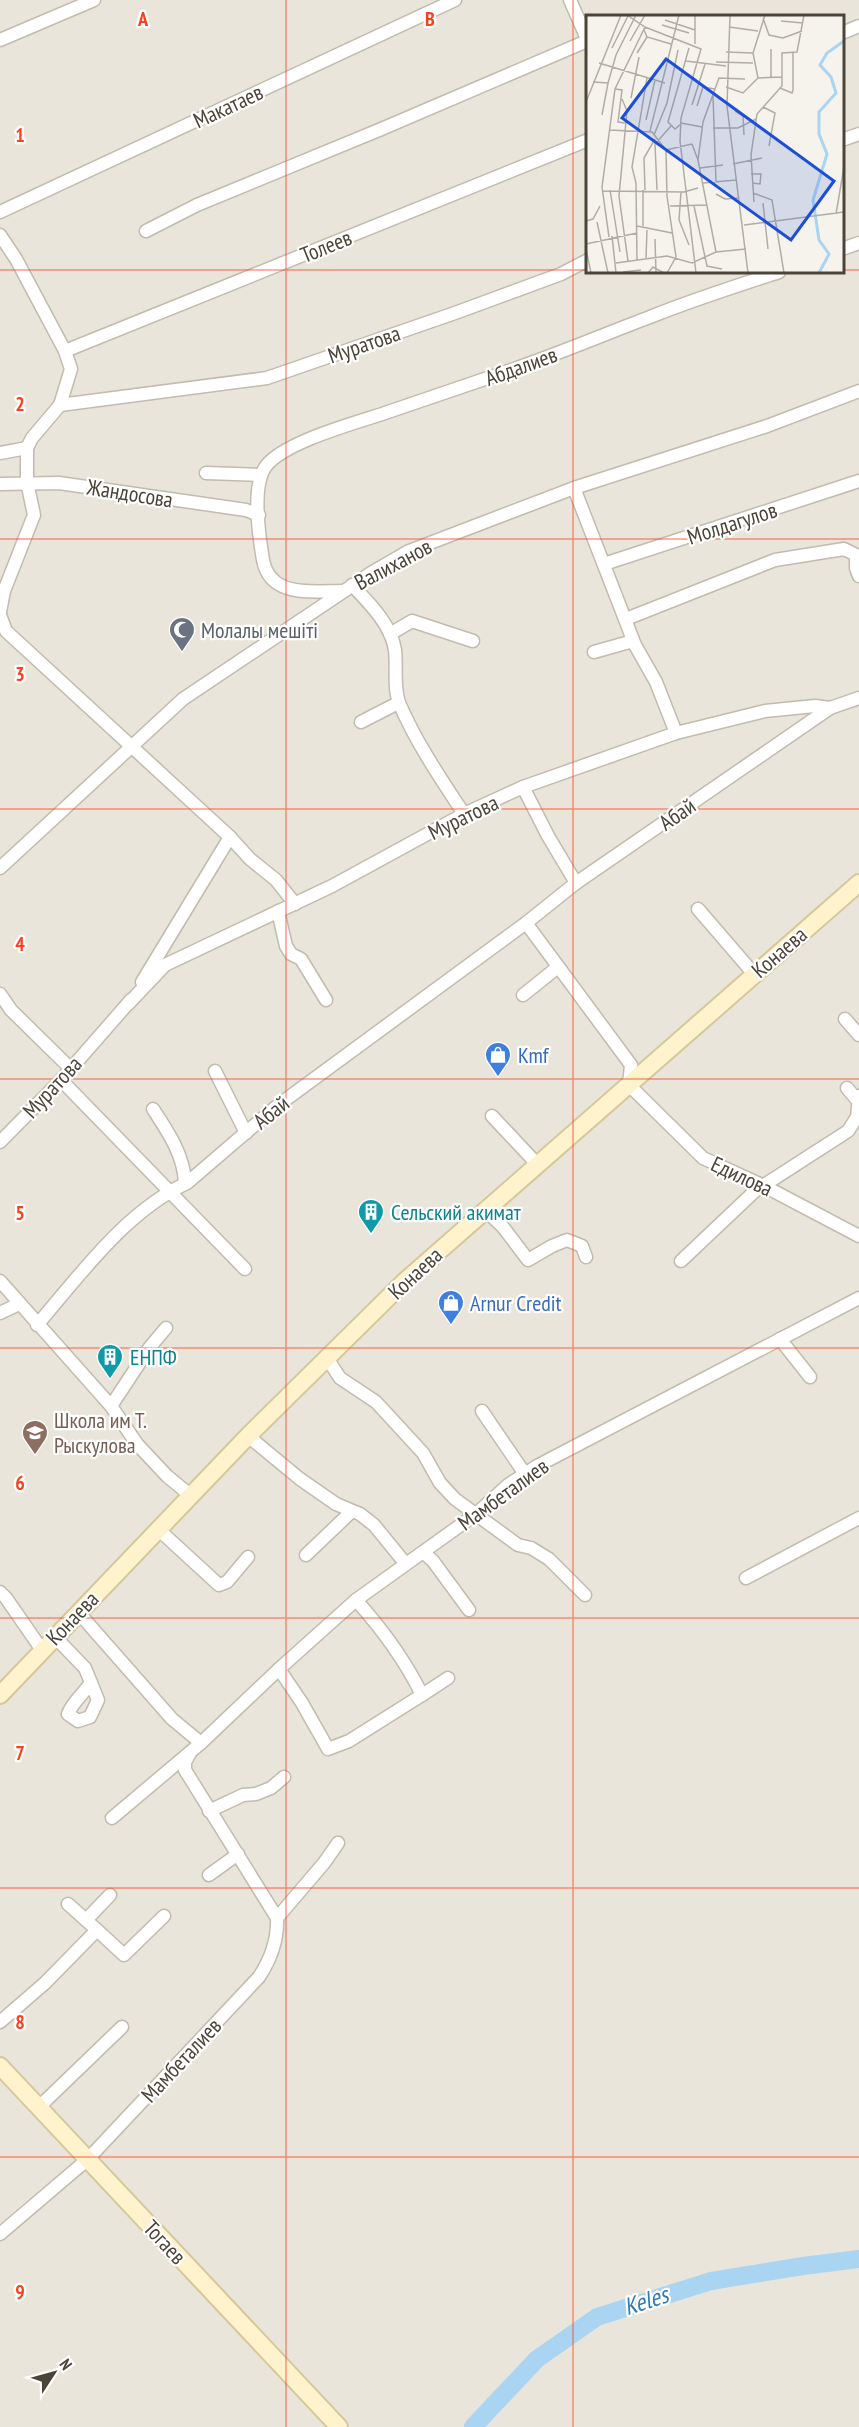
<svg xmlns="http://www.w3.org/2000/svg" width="859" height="2427" font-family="'PT Sans Narrow',sans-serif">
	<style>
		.residential { fill: #eae5da; fill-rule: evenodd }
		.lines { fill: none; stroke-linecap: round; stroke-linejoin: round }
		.river { stroke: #a9d4f2; stroke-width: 18 }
		.street-casing { stroke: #c2bbae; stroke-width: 15 }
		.secondary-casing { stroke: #d6c79b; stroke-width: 20 }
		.street { stroke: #fff; stroke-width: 12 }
		.secondary { stroke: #fff3cd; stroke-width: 16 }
		.grid { fill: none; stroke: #fc3f1d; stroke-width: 1.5; stroke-opacity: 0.55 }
		.labels { text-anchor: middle; stroke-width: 4.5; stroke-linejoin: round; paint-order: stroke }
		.street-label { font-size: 22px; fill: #4b4439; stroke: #fff }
		.worship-label { font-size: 22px; fill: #5b616d; stroke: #fff; text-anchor: start }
		.shop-label { font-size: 22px; fill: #366cbe; stroke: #fff; text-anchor: start }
		.culture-label { font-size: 22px; fill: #0d838f; stroke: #fff; text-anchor: start }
		.education-label { font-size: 22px; fill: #785e54; stroke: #fff; text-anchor: start }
		.water-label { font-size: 24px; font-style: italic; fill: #2e7ab2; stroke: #fff }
		.inset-river { fill: none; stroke: #a9d4f2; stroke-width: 3 }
		.inset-road { fill: none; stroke: #b2ada4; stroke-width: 1.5 }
		.view { fill: #1d4ed8; fill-opacity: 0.15; stroke: #1d4ed8; stroke-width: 3 }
		.inset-edge { fill: none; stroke: #4b4439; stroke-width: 3 }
		.grid-label { font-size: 20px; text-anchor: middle; font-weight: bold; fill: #fc3f1d; stroke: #fff; stroke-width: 4.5; stroke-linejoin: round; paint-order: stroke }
	</style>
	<rect width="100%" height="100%" fill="#f6f3ec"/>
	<path class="residential" d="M0,0H859V2427H0ZM588,16H842V272H588Z"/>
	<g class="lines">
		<polyline class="river" points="473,2427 537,2359 597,2317 711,2281 803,2266 859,2259"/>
		<defs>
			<g id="street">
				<polyline points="570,0 588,41"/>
				<polyline points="842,33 859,26"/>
				<polyline points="0,40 94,0"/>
				<polyline points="842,140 859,134"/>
				<polyline points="0,212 455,0"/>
				<polyline points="146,231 197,205 379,130 587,41"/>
				<polyline points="0,235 16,259 65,351 71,369 60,405 32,438 27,448 27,482 34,515 4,591 0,612"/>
				<polyline points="842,249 859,243"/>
				<polyline points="65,351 588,140"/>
				<polyline points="60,405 267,378 455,313 561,274 588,260"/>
				<polyline points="0,453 27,448"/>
				<polyline points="206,473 260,475"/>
				<polyline points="0,484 59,483 246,510 259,515"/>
				<polyline points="574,488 635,645 656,682 676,733"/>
				<polyline points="604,564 859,481"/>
				<path d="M352,585C369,603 391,624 395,650C397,667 393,690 400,705C417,744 441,779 464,814"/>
				<path d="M342,591C312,591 270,598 263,560C259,536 251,486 266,466C284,442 355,423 385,413C428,398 471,384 514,369C560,353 605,334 650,317C692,300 736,286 779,272"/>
				<polyline points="0,615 6,631 230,837 250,859 276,880 295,904"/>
				<polyline points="626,619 775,560 844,549 856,555 856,568 859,576"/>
				<polyline points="390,634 412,621 473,641"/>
				<polyline points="594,652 633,641"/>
				<polyline points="361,722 398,703"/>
				<polyline points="523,787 548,836 576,883"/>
				<polyline points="0,868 183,699 371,573 409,551 574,488 767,426 859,391"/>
				<polyline points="698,909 754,974"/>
				<polyline points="278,911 286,946 291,954 301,959 326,1000"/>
				<polyline points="526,923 631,1065 629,1085 703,1158 764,1186 859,1236"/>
				<polyline points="142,982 230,837"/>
				<polyline points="0,994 11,1010 70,1068"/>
				<polyline points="523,995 558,967"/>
				<polyline points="128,1004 165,965 332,886 464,814 523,787 676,733 765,711 815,706 830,708"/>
				<polyline points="845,1019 859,1035"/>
				<polyline points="215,1071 246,1133"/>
				<polyline points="61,1080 245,1269"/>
				<polyline points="847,1088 858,1101"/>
				<path d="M153,1109C168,1132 184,1155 185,1183"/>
				<polyline points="492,1116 537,1164"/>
				<polyline points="0,1142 61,1080 131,1000"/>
				<polyline points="485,1210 503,1227 528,1260 552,1246 567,1240 582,1246 586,1257"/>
				<polyline points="681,1261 755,1191 848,1131 857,1117 859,1096"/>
				<polyline points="0,1281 111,1406 137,1444 167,1476 190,1495"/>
				<polyline points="0,1313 19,1304"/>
				<path d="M37,1325C80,1275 126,1211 187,1183L277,1106L526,923L576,883L830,708L859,698"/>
				<polyline points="780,1339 810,1377"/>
				<polyline points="327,1358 340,1378 376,1402 423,1453 440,1483 455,1499 518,1545 531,1548 549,1559 585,1595"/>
				<polyline points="111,1406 150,1347 166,1328"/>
				<polyline points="482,1411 525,1474"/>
				<polyline points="248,1436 300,1479 336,1504 360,1514 374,1525 405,1563"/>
				<polyline points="158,1529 219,1585 227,1582 248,1557"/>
				<polyline points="423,1552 433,1561 469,1610"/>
				<polyline points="306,1555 351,1512"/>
				<polyline points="746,1578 859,1518"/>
				<polyline points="0,1592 6,1598 42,1650"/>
				<polyline points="78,1612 172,1719 201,1743"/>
				<path d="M55,1637L85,1668L98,1700L90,1717L78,1721L68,1714C73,1701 84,1694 91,1682"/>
				<path d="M279,1669L302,1703L328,1749L349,1741L422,1695C405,1660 382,1629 356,1600"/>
				<polyline points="422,1695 448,1678"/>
				<polyline points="209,1811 243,1795 256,1794 271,1788 284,1777"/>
				<polyline points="112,1818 201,1743 279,1669 356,1600 476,1514 508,1485 537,1466 859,1298"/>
				<polyline points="209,1875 238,1854"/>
				<polyline points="68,1904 97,1930"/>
				<polyline points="277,1918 324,1863 338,1843"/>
				<polyline points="86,1920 110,1895"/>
				<polyline points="0,2022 45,1983 97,1930 124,1955 164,1916"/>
				<polyline points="39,2107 122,2027"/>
				<path d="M0,2234L88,2159L259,1977C271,1959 278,1941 277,1918L185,1770V1762L190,1753"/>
			</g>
			<g id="secondary">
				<polyline points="0,1695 248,1436 405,1281 859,883"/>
				<polyline points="0,2066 339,2427"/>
			</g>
		</defs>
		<use href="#street" class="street-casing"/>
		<use href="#secondary" class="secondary-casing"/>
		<use href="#street" class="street"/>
		<use href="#secondary" class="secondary"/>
	</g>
	<path class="grid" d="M286,0V2427M573,0V2427M0,270H588M842,270H859M0,539H859M0,809H859M0,1079H859M0,1348H859M0,1618H859M0,1888H859M0,2157H859"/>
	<defs>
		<symbol id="mosque-pin" viewBox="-11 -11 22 30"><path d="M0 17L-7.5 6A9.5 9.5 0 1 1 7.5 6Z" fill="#6b7280" stroke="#fff"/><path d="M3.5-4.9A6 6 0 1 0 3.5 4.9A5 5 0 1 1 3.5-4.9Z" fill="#fff"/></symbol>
		<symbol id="shop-pin" viewBox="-11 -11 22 30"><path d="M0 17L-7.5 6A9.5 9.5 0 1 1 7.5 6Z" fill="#3f7fe0" stroke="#fff"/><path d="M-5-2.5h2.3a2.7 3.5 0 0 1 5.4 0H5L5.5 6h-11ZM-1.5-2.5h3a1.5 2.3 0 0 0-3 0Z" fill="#fff"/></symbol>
		<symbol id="building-pin" viewBox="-11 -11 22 30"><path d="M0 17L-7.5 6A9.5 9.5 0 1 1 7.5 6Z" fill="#0f9aa8" stroke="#fff"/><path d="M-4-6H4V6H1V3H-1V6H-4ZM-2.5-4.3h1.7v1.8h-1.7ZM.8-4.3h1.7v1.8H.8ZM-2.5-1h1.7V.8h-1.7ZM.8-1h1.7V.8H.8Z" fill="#fff"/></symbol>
		<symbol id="school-pin" viewBox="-11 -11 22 30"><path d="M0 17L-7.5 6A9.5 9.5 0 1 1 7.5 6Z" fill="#8d6e63" stroke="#fff"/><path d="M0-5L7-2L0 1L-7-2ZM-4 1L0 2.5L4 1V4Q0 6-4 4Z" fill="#fff"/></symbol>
	</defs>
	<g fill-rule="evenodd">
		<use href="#mosque-pin" x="167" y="615" width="30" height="40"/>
		<use href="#shop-pin" x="483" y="1040" width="30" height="40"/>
		<use href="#building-pin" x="356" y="1197" width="30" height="40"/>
		<use href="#shop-pin" x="436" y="1288" width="30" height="40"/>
		<use href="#building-pin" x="95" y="1342" width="30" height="40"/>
		<use href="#school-pin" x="20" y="1418" width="30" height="40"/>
	</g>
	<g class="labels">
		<g class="street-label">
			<text transform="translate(228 106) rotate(-25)" y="8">Макатаев</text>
			<text transform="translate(326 246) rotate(-22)" y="8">Толеев</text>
			<text transform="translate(364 344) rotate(-19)" y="8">Муратова</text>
			<text transform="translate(521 366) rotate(-20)" y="8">Абдалиев</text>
			<text transform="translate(130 493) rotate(9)" y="8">Жандосова</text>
			<text transform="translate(732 523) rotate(-18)" y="8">Молдагулов</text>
			<text transform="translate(393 564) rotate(-28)" y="8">Валиханов</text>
			<text transform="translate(677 814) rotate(-35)" y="8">Абай</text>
			<text transform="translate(463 817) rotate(-26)" y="8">Муратова</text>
			<text transform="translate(779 952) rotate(-41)" y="8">Конаева</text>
			<text transform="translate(52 1087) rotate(-47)" y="8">Муратова</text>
			<text transform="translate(271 1112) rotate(-39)" y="8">Абай</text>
			<text transform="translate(742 1176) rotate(25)" y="8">Едилова</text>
			<text transform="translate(415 1273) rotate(-43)" y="8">Конаева</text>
			<text transform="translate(503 1494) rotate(-36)" y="8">Мамбеталиев</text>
			<text transform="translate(72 1618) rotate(-46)" y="8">Конаева</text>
			<text transform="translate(181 2060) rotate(-47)" y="8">Мамбеталиев</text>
			<text transform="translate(165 2242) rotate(47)" y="8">Тогаев</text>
		</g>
		<g class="worship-label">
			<text x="201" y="638">Молалы мешіті</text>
		</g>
		<g class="shop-label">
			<text x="518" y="1063">Kmf</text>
			<text x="470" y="1311">Arnur Credit</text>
		</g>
		<g class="culture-label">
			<text x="391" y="1220">Сельский акимат</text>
			<text x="130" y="1365">ЕНПФ</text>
		</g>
		<g class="education-label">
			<text x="54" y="1428">Школа им Т.<tspan x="54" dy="25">Рыскулова</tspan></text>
		</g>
		<g class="water-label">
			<text transform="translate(646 2301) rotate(-18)" y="8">Keles</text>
		</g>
	</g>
	<g transform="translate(586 15)">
		<rect width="258" height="258" fill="#f6f3ec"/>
		<path class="inset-river" d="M233,258L243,239L233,225L227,185L241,139L233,119V97L250,78L245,62L234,50L241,38L258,26"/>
		<path class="inset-road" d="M41,0L59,12L115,34L95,103L94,126L110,258M144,0L141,91L162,258M177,3L183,20L197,23L216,16M79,5L109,15M195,6L217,8M76,10L103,18M143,12L172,16M58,15L61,22L85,29M44,26L59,0M109,29V0M26,33L42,1M185,34V62M53,35L51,38L61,22M140,37L167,38M100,46L140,51M130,47L167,48M13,48L79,68M172,63L167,38L179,0M7,67L22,68L30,40L50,0M140,72L157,78L172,63L196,62M194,73L206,78L207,75V38M29,74L36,75L32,107L39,108M127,81L130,167M45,83L53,42M36,84L41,96L33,181L42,246M0,87L35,0M106,90L119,49M111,91L117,72L129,74M177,92L189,98L183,131M149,96L157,101L158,120M16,100L22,68M60,105L69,65M95,108L116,112M95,109L89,114L82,107L103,33M127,113H152L170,104M23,115L66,117L80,135L106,129M64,116L93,0M68,120L81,88L92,35M106,129L112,145L130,237M80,135L81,181L90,242L81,258M112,145L117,107L133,63L159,64M147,149L176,143M114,153L137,150M165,159H175L174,169L166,168M117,168L150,165M24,175L34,237M57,175V211M59,175L58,143L69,124M71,175L69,129L85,111M16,176L98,177L112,173M95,177L93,205L103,230M167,178L186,185L198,258M130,179L139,184L153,183M168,187L165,140L171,99L196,71V38L211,37L218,0M177,188L182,234M84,191L121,190M108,191L121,251L136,254M250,199L258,152M0,206L7,204L14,191M11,207L22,258M158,210L258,197M51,211L86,218M26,221L30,258M23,222L16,172L29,74L59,12M69,224L70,258M0,229L51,218M0,234L5,258M60,243L61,215M51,245L50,168L46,152L61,63M30,248L81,241L106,248L130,237L160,234M37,257L55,255M62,258L67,252L78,258"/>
		<path class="view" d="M80,44L248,166L205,225L36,103Z"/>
		<rect width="258" height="258" class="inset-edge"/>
	</g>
	<g class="grid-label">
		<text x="143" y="26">A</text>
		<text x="430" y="26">B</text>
		<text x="20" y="142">1</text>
		<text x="20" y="411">2</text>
		<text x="20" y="681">3</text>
		<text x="20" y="951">4</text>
		<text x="20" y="1220">5</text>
		<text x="20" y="1490">6</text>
		<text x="20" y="1760">7</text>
		<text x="20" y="2029">8</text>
		<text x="20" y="2299">9</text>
	</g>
	<g transform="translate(54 2373) rotate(54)" stroke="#ffffff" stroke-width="4.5" paint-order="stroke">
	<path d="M0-4.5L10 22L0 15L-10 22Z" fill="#4b4439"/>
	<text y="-9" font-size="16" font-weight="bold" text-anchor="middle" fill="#4b4439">N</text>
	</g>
</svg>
